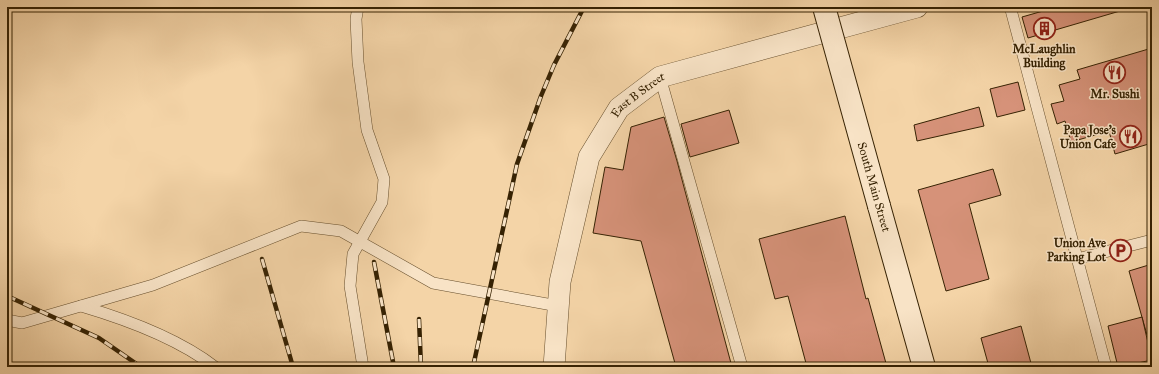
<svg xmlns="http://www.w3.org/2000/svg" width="1159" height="374" font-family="'IM FELL Great Primer',serif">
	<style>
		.building { fill: #d69279; stroke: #362203 }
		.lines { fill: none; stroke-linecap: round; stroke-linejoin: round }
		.lane-casing { stroke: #664e2c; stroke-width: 12 }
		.street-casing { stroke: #664e2c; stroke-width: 22 }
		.secondary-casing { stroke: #362203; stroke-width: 24 }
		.lane { stroke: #f8e3c6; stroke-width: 11 }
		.street { stroke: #f8e3c6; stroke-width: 21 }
		.secondary { stroke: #f8e3c6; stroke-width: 22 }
		.rail-casing { stroke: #362203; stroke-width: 4.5 }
		.rail { stroke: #f8e3c6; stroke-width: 3; stroke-dasharray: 9; stroke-linecap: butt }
		.secondary-bridge-casing { stroke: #362203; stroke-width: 24; stroke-linecap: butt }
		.secondary-bridge { stroke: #f8e3c6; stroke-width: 22 }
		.labels { text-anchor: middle; stroke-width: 3; stroke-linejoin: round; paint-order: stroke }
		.poi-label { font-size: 12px; font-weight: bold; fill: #362203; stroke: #f8e3c6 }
		.street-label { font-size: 12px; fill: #362203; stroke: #f8e3c6 }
	</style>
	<rect width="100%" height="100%" fill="#f4d4a7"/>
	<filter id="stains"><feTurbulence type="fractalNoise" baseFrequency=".005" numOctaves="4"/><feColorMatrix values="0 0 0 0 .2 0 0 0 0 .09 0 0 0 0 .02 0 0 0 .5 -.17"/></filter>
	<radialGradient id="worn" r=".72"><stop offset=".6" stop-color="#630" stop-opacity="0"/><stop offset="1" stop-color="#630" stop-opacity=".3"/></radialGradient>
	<g class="building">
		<polygon points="1057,7 1119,7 1120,11 1028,38 1022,17"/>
		<polygon points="1152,48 1152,143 1115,154 1109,131 1071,142 1065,121 1057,124 1051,104 1064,101 1059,85 1080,79 1077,70"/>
		<polygon points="1018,82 1025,110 997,117 990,89"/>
		<polygon points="979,107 984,126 917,141 914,125"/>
		<polygon points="729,110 739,143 690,157 681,124"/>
		<polygon points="664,117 677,161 732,367 676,367 641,241 593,233 605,167 623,170 631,127"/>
		<polygon points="993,169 1001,195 969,204 989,279 946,291 918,190"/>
		<polygon points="845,216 866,299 868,298 887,367 807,367 788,296 775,299 759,239"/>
		<polygon points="1152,264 1152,334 1147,335 1129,271"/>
		<polygon points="1142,317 1152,360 1118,367 1108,326"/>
		<polygon points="1021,326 1032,367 989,367 981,338"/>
	</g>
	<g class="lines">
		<defs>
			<g id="lane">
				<polyline points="358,7 356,19 358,62 367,130 384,179 382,202 353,254 350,286 363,367"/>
				<polyline points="1011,10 1106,367"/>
				<polyline points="660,77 742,367"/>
				<polyline points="1077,259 1152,240"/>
				<path d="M81,306C125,319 179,339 215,367"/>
				<polyline points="7,320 22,323 153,285 301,226 341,231 433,283 558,306"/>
			</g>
			<g id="street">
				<path id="s1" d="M554,367L560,282L589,157L619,108L660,77L917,7"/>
			</g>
			<polyline id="secondary" points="879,206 924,367"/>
		</defs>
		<use href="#lane" class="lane-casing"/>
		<use href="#street" class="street-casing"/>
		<use href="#secondary" class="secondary-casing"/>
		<use href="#lane" class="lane"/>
		<use href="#street" class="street"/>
		<use href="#secondary" class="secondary"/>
		<defs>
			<g id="rail">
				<polyline points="262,259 293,367"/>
				<polyline points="374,262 394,367"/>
				<polyline points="7,296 99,338 141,367"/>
				<polyline points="419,319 421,367"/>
				<polyline points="473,367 517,164 541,96 554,65 584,7"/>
			</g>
		</defs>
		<use href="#rail" class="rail-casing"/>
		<use href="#rail" class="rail"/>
		<defs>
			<polyline id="secondary-bridge" points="824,7 879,206"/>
		</defs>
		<use href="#secondary-bridge" class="secondary-bridge-casing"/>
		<use href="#secondary-bridge" class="secondary-bridge"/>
	</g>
	<defs>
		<symbol id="building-ring" viewBox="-11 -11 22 22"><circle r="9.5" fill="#f8e3c6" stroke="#8f2418" stroke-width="1.5"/><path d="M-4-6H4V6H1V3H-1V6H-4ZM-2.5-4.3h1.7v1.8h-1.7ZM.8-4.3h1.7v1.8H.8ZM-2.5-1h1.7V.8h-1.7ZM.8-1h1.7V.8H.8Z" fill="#8f2418"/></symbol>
		<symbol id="restaurant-ring" viewBox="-11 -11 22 22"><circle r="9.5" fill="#f8e3c6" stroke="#8f2418" stroke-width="1.5"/><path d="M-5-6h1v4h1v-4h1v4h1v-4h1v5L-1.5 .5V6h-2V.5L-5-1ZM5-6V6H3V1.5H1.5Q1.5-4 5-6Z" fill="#8f2418"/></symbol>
		<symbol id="parking-ring" viewBox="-11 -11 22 22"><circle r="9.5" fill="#f8e3c6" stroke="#8f2418" stroke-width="1.5"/><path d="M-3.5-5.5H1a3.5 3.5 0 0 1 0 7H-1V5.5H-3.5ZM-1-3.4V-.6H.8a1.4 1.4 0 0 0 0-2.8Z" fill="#8f2418"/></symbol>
	</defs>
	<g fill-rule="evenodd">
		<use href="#building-ring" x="1032" y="16" width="25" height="25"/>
		<use href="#restaurant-ring" x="1102" y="60" width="25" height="25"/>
		<use href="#restaurant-ring" x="1118" y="124" width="25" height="25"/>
		<use href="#parking-ring" x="1108" y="238" width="25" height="25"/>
	</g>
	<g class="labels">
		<g class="poi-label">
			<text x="1044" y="53">McLaughlin<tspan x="1044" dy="14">Building</tspan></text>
			<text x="1115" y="98">Mr. Sushi</text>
			<text x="1116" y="134" text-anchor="end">Papa Jose's<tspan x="1116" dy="14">Union Cafe</tspan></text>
			<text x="1106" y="247" text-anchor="end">Union Ave<tspan x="1106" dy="14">Parking Lot</tspan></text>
		</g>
		<g class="street-label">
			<text dy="4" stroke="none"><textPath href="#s1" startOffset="294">East B Street</textPath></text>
			<text transform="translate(874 187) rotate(74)" y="4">South Main Street</text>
		</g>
	</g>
	<rect width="1159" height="374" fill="none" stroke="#f4d4a7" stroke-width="24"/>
	<rect x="8" y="8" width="1143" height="358" fill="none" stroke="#362203" stroke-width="2"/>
	<rect x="12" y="12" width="1135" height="350" fill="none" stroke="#362203"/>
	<rect width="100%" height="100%" filter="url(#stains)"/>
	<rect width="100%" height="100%" fill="url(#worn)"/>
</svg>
